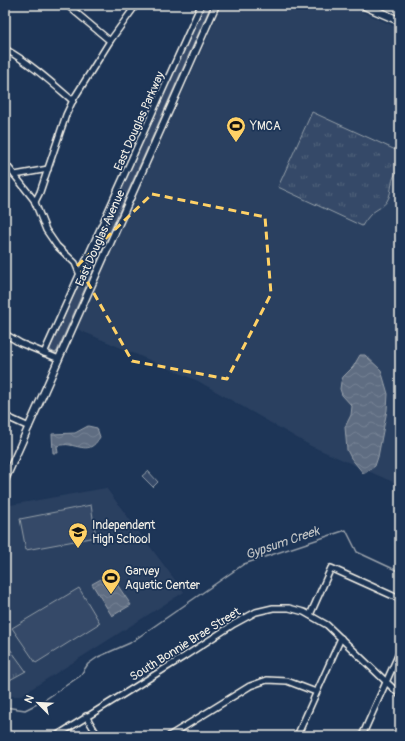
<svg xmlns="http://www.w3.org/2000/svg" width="405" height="741" font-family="Pangolin,sans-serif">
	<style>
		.built { fill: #2a4060 }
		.green { fill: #354a67; stroke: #949ea8 }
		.park { fill: url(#park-tufts); stroke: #949ea8 }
		.water { fill: url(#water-waves); stroke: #9aa2ab }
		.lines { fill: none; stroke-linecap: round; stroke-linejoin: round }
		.stream { stroke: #9aa2ab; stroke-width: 1.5 }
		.minor-casing { stroke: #f4f1e8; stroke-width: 8 }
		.tertiary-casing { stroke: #f4f1e8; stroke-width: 9 }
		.secondary-casing { stroke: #f4f1e8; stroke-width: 10 }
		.minor { stroke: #1d3557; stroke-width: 5 }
		.tertiary { stroke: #1d3557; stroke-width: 6 }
		.secondary { stroke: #1d3557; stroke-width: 7 }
		.marked { fill: none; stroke: #ffd166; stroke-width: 3; stroke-dasharray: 8 5; stroke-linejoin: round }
		.labels { text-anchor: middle; stroke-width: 3.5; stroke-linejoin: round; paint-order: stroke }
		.street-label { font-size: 12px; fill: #f4f1e8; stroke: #1d3557 }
		.poi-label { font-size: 12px; fill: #f4f1e8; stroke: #1d3557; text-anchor: start }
		.water-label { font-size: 13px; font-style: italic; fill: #c0c3c4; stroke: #1d3557 }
	</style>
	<defs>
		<pattern id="park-tufts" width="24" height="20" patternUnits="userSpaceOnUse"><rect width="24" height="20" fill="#354a67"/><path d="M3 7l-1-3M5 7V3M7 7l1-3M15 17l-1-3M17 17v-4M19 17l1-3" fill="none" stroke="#53657d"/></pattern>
		<pattern id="water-waves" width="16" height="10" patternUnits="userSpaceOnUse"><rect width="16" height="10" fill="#5e6d82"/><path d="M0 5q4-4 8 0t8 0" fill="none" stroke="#768294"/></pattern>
	</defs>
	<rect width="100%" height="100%" fill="#1d3557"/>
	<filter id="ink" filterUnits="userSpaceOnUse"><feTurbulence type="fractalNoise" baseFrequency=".025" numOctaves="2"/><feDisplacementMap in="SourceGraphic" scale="8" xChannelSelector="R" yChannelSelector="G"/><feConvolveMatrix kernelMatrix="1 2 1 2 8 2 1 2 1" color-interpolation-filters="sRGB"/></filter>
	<g filter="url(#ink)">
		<g class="built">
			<polygon points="222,5 347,5 400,29 400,485 311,446 198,381 77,329"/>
			<polygon points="106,488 184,592 20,696 5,696 5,506"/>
		</g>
		<g class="green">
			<polygon points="203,5 211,5 57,351 55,353 50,350 50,348"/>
			<polygon points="148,471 158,482 153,487 142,476"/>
			<polygon points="91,505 96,537 26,550 20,519"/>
			<polygon points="79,588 100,623 36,663 12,628"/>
		</g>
		<g class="park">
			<path d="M312,112L400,152V169C388,179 394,190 387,201C383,207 377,209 372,213C368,217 365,221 362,226L278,187Z"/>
			<polygon points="5,642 26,671 6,682 5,682"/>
		</g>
		<g class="water">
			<polygon points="360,355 365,355 381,370 388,394 387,410 378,457 375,466 365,473 363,473 351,458 347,450 345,427 351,415 352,406 342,395 340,389 341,382 343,377 353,367"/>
			<path d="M88,426L97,428L100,437C91,452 85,448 70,445C66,444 61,445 57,446L58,453H53L52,434L75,433Z"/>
			<polygon points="110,574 131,605 112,616 92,584"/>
		</g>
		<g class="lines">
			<polyline class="stream" points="5,707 25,710 43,701 80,676 88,664 98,657 130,643 244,564 346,530 357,552 400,572"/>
			<defs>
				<g id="minor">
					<polyline points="67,5 110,41"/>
					<path d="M5,49C30,63 51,82 73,101"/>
					<polyline points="5,163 34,200 46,230 57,246 75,263 80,275"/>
					<polyline points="15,175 48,169"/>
					<polyline points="35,202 40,192 66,115 73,100 110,41 136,5"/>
					<polyline points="5,334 20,343 59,359"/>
					<polyline points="44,353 201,5"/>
					<polyline points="5,416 29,427"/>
					<polyline points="310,615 331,568 400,599"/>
					<polyline points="86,716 98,736"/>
					<polyline points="56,736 185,656 234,624 256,612 273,608 289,608 304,612 327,625 400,695"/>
					<polyline points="169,736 250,686 267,680 287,681 316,692"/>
					<polyline points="297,736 341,638"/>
					<polyline points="362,736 400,651"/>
				</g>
				<polyline id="tertiary" points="5,480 216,5"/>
				<g id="secondary">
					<polyline points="363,5 400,21"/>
					<polyline points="385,5 400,12"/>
				</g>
			</defs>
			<use href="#minor" class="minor-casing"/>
			<use href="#tertiary" class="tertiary-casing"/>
			<use href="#secondary" class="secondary-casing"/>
			<use href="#minor" class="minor"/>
			<use href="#tertiary" class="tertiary"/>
			<use href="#secondary" class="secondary"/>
		</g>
	</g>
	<path class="marked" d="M152,194L265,217L271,294L227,379L132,361L78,265Z"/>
	<defs>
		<symbol id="stadium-pin" viewBox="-11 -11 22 30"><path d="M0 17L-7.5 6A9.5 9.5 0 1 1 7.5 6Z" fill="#ffd166" stroke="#1d3557"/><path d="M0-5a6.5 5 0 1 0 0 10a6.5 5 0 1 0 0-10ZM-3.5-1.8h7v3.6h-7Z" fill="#111"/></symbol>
		<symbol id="school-pin" viewBox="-11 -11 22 30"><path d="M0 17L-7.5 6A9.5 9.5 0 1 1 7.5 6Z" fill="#ffd166" stroke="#1d3557"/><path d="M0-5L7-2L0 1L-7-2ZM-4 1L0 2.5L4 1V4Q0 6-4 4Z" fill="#111"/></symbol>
	</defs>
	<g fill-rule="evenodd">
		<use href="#stadium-pin" x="225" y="115" width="22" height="30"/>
		<use href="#school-pin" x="67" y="521" width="22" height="30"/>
		<use href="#stadium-pin" x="100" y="567" width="22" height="30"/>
	</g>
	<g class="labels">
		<g class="street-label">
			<text transform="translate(139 121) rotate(-66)" y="4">East Douglas Parkway</text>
			<text transform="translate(100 238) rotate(-66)" y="4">East Douglas Avenue</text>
			<text transform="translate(185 644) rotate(-32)" y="4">South Bonnie Brae Street</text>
		</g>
		<g class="poi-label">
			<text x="250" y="130">YMCA</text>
			<text x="92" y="529">Independent<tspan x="92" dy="14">High School</tspan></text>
			<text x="125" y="575">Garvey<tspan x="125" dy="14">Aquatic Center</tspan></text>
		</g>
		<g class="water-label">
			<text transform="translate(282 542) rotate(-19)" y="5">Gypsum Creek</text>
		</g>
	</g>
	<rect width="405" height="741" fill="none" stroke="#1d3557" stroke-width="20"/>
	<rect x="10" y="10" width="385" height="721" fill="none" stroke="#f4f1e8" stroke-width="1.5" filter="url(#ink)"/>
	<g transform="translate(38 703) rotate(294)" stroke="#1d3557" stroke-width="3" paint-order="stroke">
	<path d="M0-3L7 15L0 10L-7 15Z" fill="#f4f1e8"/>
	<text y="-6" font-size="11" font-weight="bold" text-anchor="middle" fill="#f4f1e8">N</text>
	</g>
</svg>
